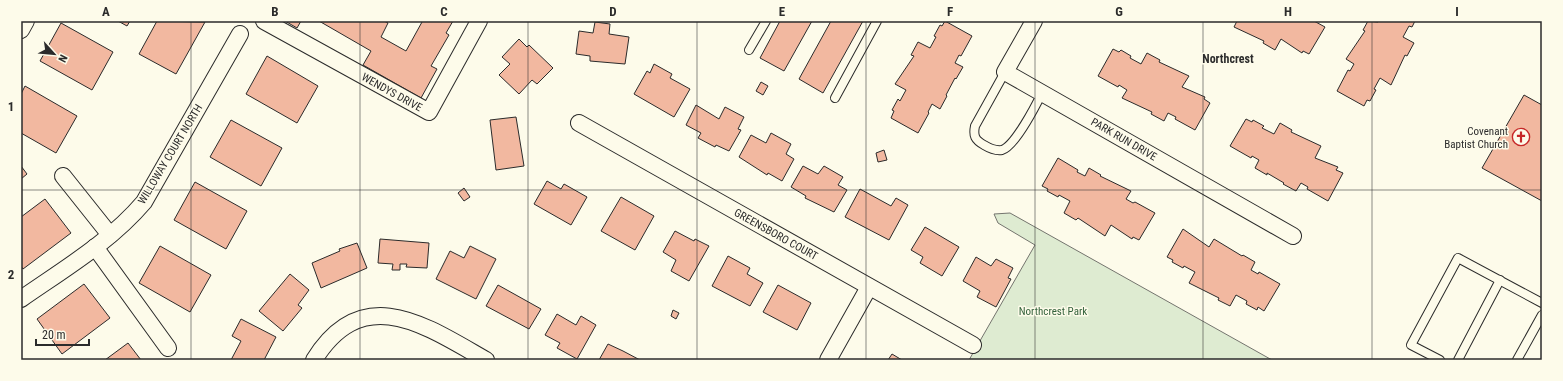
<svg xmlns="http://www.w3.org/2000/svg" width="1563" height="381" font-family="'Roboto Condensed',sans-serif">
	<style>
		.green { fill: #deebd1; stroke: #74746e }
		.building { fill: #f2b8a0; stroke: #2b2b2b }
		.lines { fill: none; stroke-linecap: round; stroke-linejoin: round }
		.service-casing { stroke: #2b2b2b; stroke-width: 10 }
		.minor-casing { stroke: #2b2b2b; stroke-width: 18 }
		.service { stroke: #fdfbea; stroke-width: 8 }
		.minor { stroke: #fdfbea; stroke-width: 16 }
		.grid { fill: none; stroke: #2b2b2b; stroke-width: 1; stroke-opacity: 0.55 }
		.labels { text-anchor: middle; stroke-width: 3; stroke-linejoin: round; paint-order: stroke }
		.street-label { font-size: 11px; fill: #2b2b2b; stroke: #fdfbea }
		.poi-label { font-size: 11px; fill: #2b2b2b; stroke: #fdfbea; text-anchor: end }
		.park-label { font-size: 11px; fill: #34623c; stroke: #fdfbea }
		.neighbourhood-label { font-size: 12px; font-weight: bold; fill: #2b2b2b; stroke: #fdfbea }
		.neatline { fill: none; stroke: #2b2b2b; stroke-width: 1.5 }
		.grid-label { font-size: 13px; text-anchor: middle; font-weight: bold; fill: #2b2b2b }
	</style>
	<rect width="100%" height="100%" fill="#fdfbea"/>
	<polygon class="green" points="1010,213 1272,360 969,360 1035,245 998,223 994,214"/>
	<g class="building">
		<polygon points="118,21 130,21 127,26"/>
		<polygon points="157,21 205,22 176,74 139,54"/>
		<polygon points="285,21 301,21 297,28"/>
		<polygon points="319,21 384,21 388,23 381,37 406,51 422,22 421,21 453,21 446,33 449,35 431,66 437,69 421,98 363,65 371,51"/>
		<polygon points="780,21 812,21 784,71 760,58"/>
		<polygon points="831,21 863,21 823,93 799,79"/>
		<polygon points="945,21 972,36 961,56 959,55 955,63 963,67 956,79 955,78 946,95 947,96 940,109 932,104 928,112 929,113 918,133 891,118 894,111 892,110 898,99 900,101 906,90 895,84 914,56 911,55 918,42 930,48 936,37 934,36 940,25 942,26"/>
		<polygon points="1237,21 1314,21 1325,27 1309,54 1303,51 1302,53 1281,39 1275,50 1263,43 1264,41 1234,27"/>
		<polygon points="1368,21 1378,22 1379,21 1415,21 1412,27 1409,26 1403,37 1414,43 1407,56 1405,55 1391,85 1380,78 1374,89 1376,90 1370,101 1367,100 1364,106 1337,91 1348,70 1350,71 1354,64 1346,59 1365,31 1363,30"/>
		<polygon points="595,22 610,24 609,34 629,37 625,64 590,61 590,56 576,54 579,31 593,33"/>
		<polygon points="61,23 113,52 92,90 40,61"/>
		<polygon points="519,39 527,47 529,45 553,68 537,84 532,80 519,94 499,75 510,64 502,57"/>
		<polygon points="1113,49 1119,52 1121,50 1131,56 1130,58 1141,64 1147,53 1160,60 1159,62 1189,76 1182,87 1205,97 1204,99 1210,103 1195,130 1175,119 1176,117 1168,113 1164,121 1151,114 1152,112 1122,98 1127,90 1119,85 1118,87 1098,76"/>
		<polygon points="267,56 318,86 297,123 246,94"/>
		<polygon points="654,64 672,74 670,78 690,89 674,117 634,94 647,71 650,73"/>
		<polygon points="761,82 768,86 763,95 756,91"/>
		<polygon points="25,86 77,116 56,153 21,133 21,94"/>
		<polygon points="1524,95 1542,105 1542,201 1482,168"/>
		<polygon points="696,105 719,119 725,107 744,117 738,129 741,130 729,151 716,145 715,147 698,138 701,133 686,125"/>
		<polygon points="516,117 524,166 496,170 490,120"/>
		<polygon points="1246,119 1252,122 1253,120 1264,126 1262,128 1274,134 1280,123 1292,130 1291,132 1321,146 1315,158 1338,167 1336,170 1343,173 1328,201 1307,189 1308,187 1301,183 1296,191 1283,184 1284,183 1267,173 1267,175 1255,168 1259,160 1252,156 1251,158 1230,146"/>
		<polygon points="231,120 282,148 261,186 210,157"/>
		<polygon points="771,133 791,144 786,154 794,159 782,181 768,173 767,175 739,157 751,135 766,143"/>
		<polygon points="884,150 887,160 878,162 876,153"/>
		<polygon points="1058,158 1078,170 1077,172 1085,176 1089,168 1101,175 1100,176 1131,191 1126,199 1133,203 1135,202 1155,213 1139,240 1133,237 1132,239 1111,225 1105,236 1078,218 1076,220 1064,213 1070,201 1059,195 1058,197 1047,191 1048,189 1042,186"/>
		<polygon points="21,166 27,174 21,179"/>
		<polygon points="803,166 818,174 824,166 843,177 838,185 847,190 834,212 805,198 806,196 791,187"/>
		<polygon points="547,181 561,189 564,184 587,197 571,225 534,204"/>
		<polygon points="195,182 247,211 226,249 174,220"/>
		<polygon points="464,188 470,197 464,201 458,193"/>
		<polygon points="860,189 891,206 896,198 908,205 889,240 845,217"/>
		<polygon points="621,197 654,216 635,250 601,231"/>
		<polygon points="45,199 71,233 23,269 21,266 21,217"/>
		<polygon points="925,227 959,247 942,276 920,263 923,257 911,250"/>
		<polygon points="1183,229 1209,247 1214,239 1242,256 1243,255 1255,262 1251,270 1258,274 1259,272 1280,284 1264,311 1258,307 1257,310 1246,304 1247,301 1236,295 1230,306 1218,300 1219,298 1189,283 1195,272 1184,266 1183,268 1172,262 1173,260 1167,257"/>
		<polygon points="675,231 694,241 695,239 709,246 689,281 671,271 676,260 663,252"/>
		<polygon points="380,239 429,243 427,268 406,267 407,264 400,264 400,270 392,270 393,264 378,263"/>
		<polygon points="357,243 367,268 321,288 312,263 340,251 339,249"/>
		<polygon points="160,246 211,275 190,312 139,283"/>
		<polygon points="470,246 496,259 476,299 436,279 450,251 464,258"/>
		<polygon points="728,256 750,268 747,274 763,283 750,306 712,286"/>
		<polygon points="976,257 991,266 996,259 1013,268 1008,278 1011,279 996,307 977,297 980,291 963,281"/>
		<polygon points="290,274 309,290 298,305 302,308 283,331 259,311"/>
		<polygon points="84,284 110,318 62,354 37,319"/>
		<polygon points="498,285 541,309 529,329 486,306"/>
		<polygon points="778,285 811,303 797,330 763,312"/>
		<polygon points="673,310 679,313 676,319 671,316"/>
		<polygon points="557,314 576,325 581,316 596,325 577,359 557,348 560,343 545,335"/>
		<polygon points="241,319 276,337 264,360 231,360 241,341 232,336"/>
		<polygon points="128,343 141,360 105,360"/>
		<polygon points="608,344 623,351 640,360 599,360"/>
		<polygon points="892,354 902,360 888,360"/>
	</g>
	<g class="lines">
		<defs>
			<g id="service">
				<polyline points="749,50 766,21"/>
				<path d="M1005,72L975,126C973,136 975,140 984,145C989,148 996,151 1002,150C1015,146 1036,105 1042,93"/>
				<polyline points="835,98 877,21"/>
				<polyline points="1440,360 1411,345 1458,258 1542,303"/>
				<polyline points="1458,360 1500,280"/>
				<polyline points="1517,360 1542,315"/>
			</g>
			<g id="minor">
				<polyline points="264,21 429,112 479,21"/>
				<polyline points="1034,21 1005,72 1293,236"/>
				<polyline points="21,30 26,21"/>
				<polyline points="579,123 973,345"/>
				<polyline points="63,176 110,235"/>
				<polyline points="95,247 168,348"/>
				<path d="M21,299C64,269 110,242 144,202L240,34"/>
				<path d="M314,360C363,281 426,326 486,360"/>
				<polyline points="828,360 869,287"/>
			</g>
		</defs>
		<use href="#service" class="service-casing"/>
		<use href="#minor" class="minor-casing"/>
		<use href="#service" class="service"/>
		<use href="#minor" class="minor"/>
	</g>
	<path class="grid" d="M191,21V360M360,21V360M528,21V360M697,21V360M866,21V360M1035,21V360M1203,21V360M1372,21V360M21,190H1542"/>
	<defs>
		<symbol id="church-ring" viewBox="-11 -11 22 22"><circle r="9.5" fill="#fdfbea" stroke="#c62828" stroke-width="1.5"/><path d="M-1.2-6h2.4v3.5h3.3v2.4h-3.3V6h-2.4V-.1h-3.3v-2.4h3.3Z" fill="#c62828"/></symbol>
	</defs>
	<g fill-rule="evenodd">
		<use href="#church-ring" x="1511" y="127" width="20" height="20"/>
	</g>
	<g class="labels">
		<g class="street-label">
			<text transform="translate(392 92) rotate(29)" y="4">WENDYS DRIVE</text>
			<text transform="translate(1124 139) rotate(30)" y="4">PARK RUN DRIVE</text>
			<text transform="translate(170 154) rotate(-59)" y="4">WILLOWAY COURT NORTH</text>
			<text transform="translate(776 234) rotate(29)" y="4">GREENSBORO COURT</text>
		</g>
		<g class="poi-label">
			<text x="1508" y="135">Covenant<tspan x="1508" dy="13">Baptist Church</tspan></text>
		</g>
		<g class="park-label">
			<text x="1053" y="315">Northcrest Park</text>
		</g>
		<g class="neighbourhood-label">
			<text x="1228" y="63">Northcrest</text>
		</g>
	</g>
	<rect width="1563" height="381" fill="none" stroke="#fdfbea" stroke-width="44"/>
	<g transform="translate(54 54) rotate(117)" stroke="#fdfbea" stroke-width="3" paint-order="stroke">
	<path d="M0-3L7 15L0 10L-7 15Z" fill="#2b2b2b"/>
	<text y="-6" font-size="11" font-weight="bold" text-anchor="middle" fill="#2b2b2b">N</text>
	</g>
	<path d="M36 339v6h53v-6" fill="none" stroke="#2b2b2b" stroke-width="2"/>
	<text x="42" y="339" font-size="12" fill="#2b2b2b" stroke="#fdfbea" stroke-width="3" paint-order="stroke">20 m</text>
	<rect x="22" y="22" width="1519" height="337" class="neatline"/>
	<g class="grid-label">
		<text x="106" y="16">A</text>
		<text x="275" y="16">B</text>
		<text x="444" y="16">C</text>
		<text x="613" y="16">D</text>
		<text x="782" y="16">E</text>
		<text x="950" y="16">F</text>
		<text x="1119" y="16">G</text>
		<text x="1288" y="16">H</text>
		<text x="1457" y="16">I</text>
		<text x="11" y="111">1</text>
		<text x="11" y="279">2</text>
	</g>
</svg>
